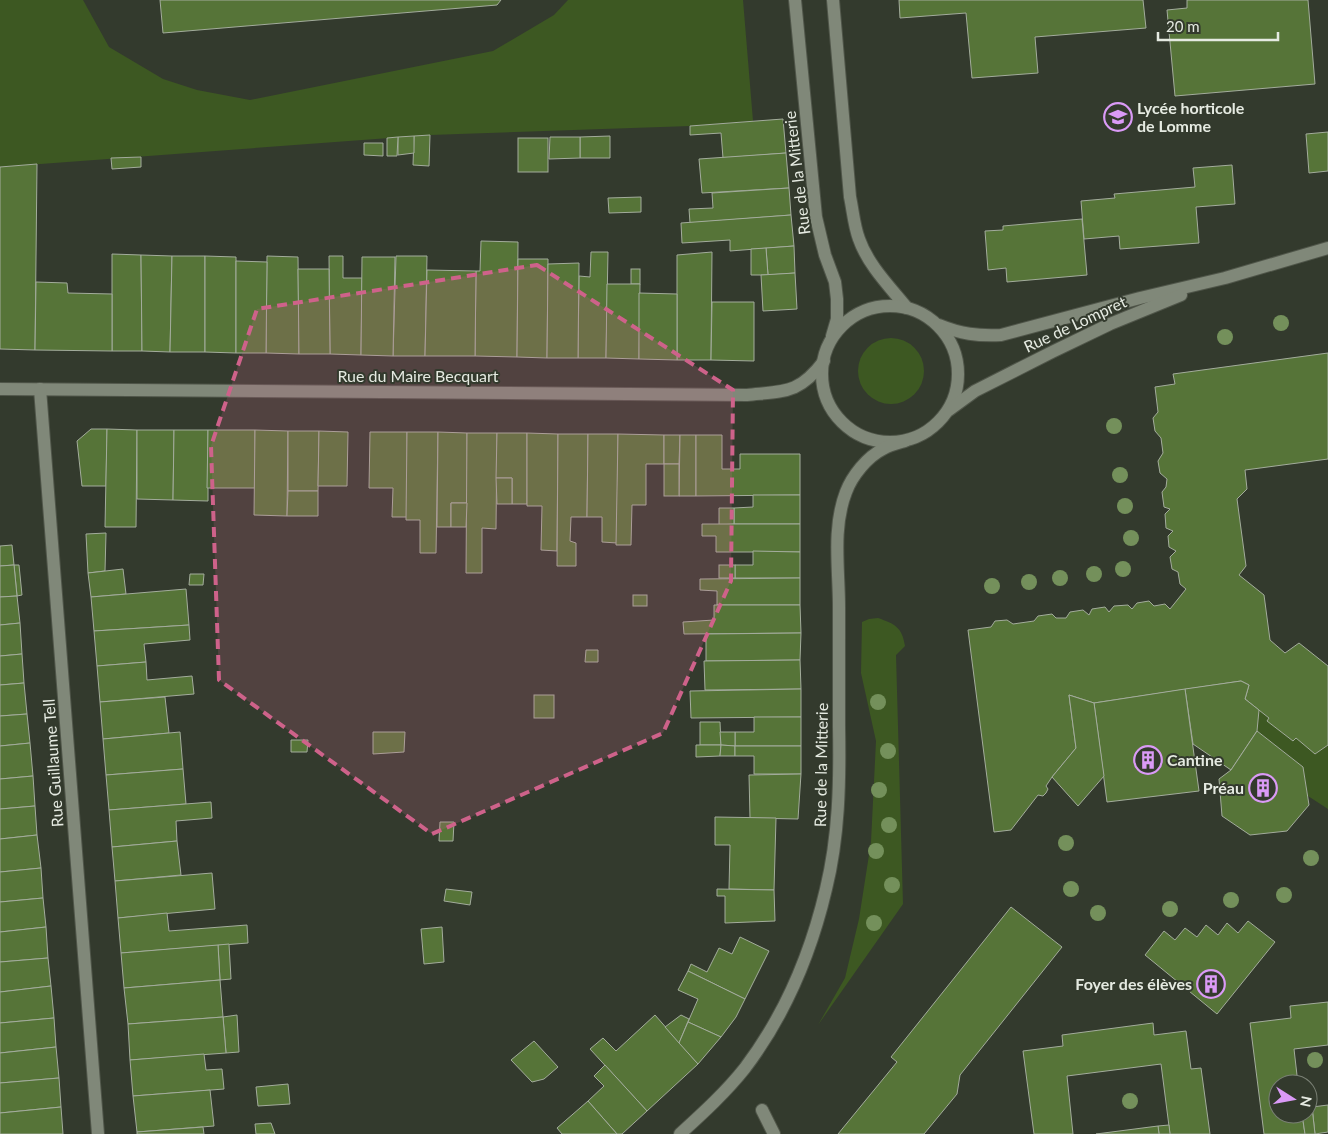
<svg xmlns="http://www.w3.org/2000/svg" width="1328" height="1134" font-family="Lato,sans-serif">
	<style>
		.green { fill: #3d5822 }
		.building { fill: #567438; stroke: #a3ac9c }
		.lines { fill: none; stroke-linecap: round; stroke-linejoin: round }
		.lane-casing { stroke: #50564a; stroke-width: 14 }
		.street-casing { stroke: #50564a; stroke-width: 14 }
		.lane { stroke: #808879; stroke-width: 12 }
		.street { stroke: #808879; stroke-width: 12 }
		.tree { fill: #74905b }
		.marked { fill: #ce628a; fill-opacity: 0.2; stroke: #ce628a; stroke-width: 4; stroke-dasharray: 10 6; stroke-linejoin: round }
		.labels { text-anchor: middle; stroke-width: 4; stroke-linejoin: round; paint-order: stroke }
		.poi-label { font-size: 16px; font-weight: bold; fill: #e5eae1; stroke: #333a2d; text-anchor: start }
		.street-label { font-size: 16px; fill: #e5eae1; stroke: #333a2d }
	</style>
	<rect width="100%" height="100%" fill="#333a2d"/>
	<g class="green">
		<polygon points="0,0 83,0 109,47 163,79 197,90 250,100 493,51 554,15 568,0 743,0 753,121 690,126 430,135 0,167"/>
		<circle cx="891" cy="371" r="33"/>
		<path d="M878,618C895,624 902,627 905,646L896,655L903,904L818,1025L845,978L859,919L871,842L876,741L861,673L862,622L869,619Z"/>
		<polygon points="1259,710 1269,718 1268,721 1293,741 1296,738 1315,754 1328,745 1328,809 1308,796 1303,767 1257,731"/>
	</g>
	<g class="building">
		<polygon points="160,0 501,0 497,5 163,33"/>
		<polygon points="899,0 1143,0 1146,28 1035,37 1038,73 972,78 966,13 900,18"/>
		<polygon points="1187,0 1308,0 1315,84 1175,96 1167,10 1187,8"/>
		<polygon points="783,119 786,153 723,158 721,133 690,135 690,126"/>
		<polygon points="1328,132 1328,171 1309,173 1306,134"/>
		<polygon points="430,135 429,166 413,165 414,136"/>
		<polygon points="414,136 414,153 398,155 398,137"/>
		<polygon points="610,136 610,158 580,158 580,137"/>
		<polygon points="398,137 397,156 387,156 387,138"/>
		<polygon points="550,137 580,137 580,158 549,159"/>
		<rect x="518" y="138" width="30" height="34"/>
		<polygon points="364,143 383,143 383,156 364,155"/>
		<polygon points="786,153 789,188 702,193 699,159"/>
		<polygon points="141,157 141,167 112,169 111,158"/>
		<polygon points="37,164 35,350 0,349 0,167"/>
		<polygon points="1232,165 1235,204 1196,207 1199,243 1120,249 1119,236 1084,239 1081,201 1115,198 1114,194 1195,187 1193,168"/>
		<polygon points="789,188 791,215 690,223 689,209 713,208 712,193"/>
		<polygon points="641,197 641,212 609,213 608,198"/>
		<polygon points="791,215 794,246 730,251 730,240 682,243 681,223"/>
		<polygon points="1082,219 1087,275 1007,282 1006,268 988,270 985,231 1003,230 1003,226"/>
		<polygon points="481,241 518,242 517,357 475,356 476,271 480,271"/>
		<polygon points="794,246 795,273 768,275 766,248"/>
		<polygon points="766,248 768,275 751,275 751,249"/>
		<polygon points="591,252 608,252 606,358 578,358 579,276 590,277"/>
		<polygon points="712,252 711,360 677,360 677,255"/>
		<polygon points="112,254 141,255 142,351 112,351"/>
		<polygon points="141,255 172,256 170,352 142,351"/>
		<polygon points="172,256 205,256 205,352 170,352"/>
		<polygon points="205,256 236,257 236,353 205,352"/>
		<polygon points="267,256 298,257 299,354 266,353"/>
		<polygon points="329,256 343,256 343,278 362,278 361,355 330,354"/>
		<polygon points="396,256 427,256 425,356 393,356"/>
		<polygon points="362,257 395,257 393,356 361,355"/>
		<polygon points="518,259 548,259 547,358 517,357"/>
		<polygon points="236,261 267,262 266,353 236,353"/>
		<polygon points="579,263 578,358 547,358 548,264"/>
		<polygon points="298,269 329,269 330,354 299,354"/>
		<rect x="631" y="269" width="9" height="15"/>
		<polygon points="427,270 476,271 475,356 425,356"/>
		<polygon points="795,273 797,309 763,311 761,275"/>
		<polygon points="36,282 67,283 68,293 112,294 112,351 35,350"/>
		<polygon points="607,284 640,284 639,359 606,358"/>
		<polygon points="639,293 677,294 677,360 639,359"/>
		<polygon points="712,302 754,302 754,361 711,360"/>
		<polygon points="1328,353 1328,459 1245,470 1247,489 1237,499 1246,566 1239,575 1264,595 1270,640 1285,653 1299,643 1328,666 1328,745 1315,754 1296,738 1293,741 1267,721 1269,718 1245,699 1249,685 1241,681 1094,703 1069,695 1076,748 1052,777 1046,786 1048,789 1046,793 1043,796 1038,795 1011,830 994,832 968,630 991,627 995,621 1007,620 1013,624 1034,621 1038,616 1052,614 1056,618 1066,618 1070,612 1083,610 1089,615 1092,609 1105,607 1109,612 1114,606 1128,605 1132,609 1137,603 1149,601 1154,606 1165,604 1170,609 1186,589 1180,584 1178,572 1172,569 1170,557 1176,551 1169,547 1168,536 1173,531 1166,528 1165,514 1170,509 1164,507 1162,492 1166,487 1167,479 1160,473 1158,461 1163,453 1161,438 1155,431 1153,418 1158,412 1155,387 1175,384 1173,374"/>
		<polygon points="91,429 107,429 106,486 82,486 77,441"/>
		<polygon points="107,429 137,430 136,527 105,527"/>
		<polygon points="137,430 174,430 173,500 137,499"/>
		<polygon points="174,430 208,430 208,501 173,500"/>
		<polygon points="208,430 255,430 255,488 207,488"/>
		<polygon points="255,430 288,431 287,516 254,515"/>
		<polygon points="288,431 319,431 318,491 288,491"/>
		<polygon points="319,431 348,432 347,486 318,486"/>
		<polygon points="370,432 407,432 407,517 392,517 393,488 369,488"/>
		<polygon points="407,432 438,432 436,553 420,553 420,520 406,520"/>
		<polygon points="438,432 467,433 467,503 451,503 451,527 437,527"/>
		<polygon points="467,433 497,433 496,529 482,528 482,573 466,573"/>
		<polygon points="497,433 527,433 527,504 512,504 512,478 496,478"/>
		<polygon points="527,433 558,434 557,551 541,550 542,506 527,506"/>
		<polygon points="558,434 588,434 587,517 571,517 570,541 576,543 576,566 557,566"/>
		<polygon points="588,434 618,434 617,543 602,542 602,517 587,517"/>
		<polygon points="618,434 664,435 664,464 646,464 646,505 632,505 631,545 616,545"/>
		<polygon points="664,435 680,435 679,464 664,464"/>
		<polygon points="680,435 696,435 696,496 679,496"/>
		<polygon points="696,435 722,435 722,469 740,469 740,454 800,454 800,495 696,496"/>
		<rect x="664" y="464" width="15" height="32"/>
		<polygon points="496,478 512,478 512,504 497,504"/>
		<polygon points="288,491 318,491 318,516 287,516"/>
		<polygon points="753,495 800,495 800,524 734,524 734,508 753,507"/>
		<polygon points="451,503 467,503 466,527 451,527"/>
		<polygon points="719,508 734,508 734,524 719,525"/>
		<polygon points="702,524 800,524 800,552 716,552 716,536 702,536"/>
		<polygon points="106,533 105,571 88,573 86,534"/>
		<polygon points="12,545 14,565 0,566 0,546"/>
		<polygon points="753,551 800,552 800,578 735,578 735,565 753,565"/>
		<polygon points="14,565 19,565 22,595 17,596"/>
		<polygon points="14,565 17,596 0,597 0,566"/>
		<rect x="719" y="565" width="16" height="13"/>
		<polygon points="123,569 126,594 91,597 88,573"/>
		<polygon points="190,574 204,574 203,585 189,585"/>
		<polygon points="800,578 800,605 717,605 717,591 700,590 700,579"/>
		<polygon points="186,589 189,625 94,631 91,597"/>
		<rect x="633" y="595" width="14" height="11"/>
		<polygon points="17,596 20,623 0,625 0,597"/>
		<polygon points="714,605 800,605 801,633 684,634 683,622 714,620"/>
		<polygon points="20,623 22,654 0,656 0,625"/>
		<polygon points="189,625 190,640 144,644 146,662 97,666 94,631"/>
		<polygon points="801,633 800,660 706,661 706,634"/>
		<polygon points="586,650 598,650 598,662 585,662"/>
		<polygon points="22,654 24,683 0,685 0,656"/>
		<polygon points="800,660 801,689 705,690 704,661"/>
		<polygon points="146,662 147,680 192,676 194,694 100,702 97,666"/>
		<polygon points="1241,681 1249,685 1245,699 1259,710 1257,731 1231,770 1193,744 1185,689"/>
		<polygon points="24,683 27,714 0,716 0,685"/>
		<polygon points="801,689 801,717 691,718 690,691"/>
		<polygon points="1185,689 1199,791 1107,802 1094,703"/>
		<rect x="534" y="695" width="20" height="23"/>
		<polygon points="1069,695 1094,703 1104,776 1078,806 1052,777 1076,748"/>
		<polygon points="165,697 169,733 103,739 100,702"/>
		<polygon points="27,714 30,743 0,746 0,716"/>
		<polygon points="754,717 801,717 801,746 735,746 735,732 754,732"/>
		<polygon points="700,722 720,722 721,745 700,745"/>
		<polygon points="1257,731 1303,767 1309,805 1287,831 1250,835 1222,816 1219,779 1231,770"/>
		<polygon points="180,732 183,769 106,775 103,739"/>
		<polygon points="373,732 405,732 404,752 373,754"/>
		<polygon points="720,732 735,732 735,746 721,745"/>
		<polygon points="291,740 308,740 307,752 291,752"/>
		<polygon points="30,743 33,776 0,779 0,746"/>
		<polygon points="696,745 721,745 720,756 696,757"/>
		<polygon points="721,745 735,746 735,756 720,756"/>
		<polygon points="735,746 801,746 801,774 754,774 754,756 735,756"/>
		<polygon points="183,769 186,804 109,810 106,775"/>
		<polygon points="801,774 798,819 750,818 749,775"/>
		<polygon points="33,776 35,806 0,809 0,779"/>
		<polygon points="211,802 212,818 176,821 177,841 112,847 109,810"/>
		<polygon points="35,806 37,835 0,839 0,809"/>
		<polygon points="715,817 776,818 774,890 729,889 730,845 715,845"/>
		<polygon points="440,822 454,822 453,841 439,841"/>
		<polygon points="37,835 41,868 0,872 0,839"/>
		<polygon points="177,841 181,875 115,881 112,847"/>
		<polygon points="41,868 43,898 0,902 0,872"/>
		<polygon points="212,873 215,909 118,918 115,881"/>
		<polygon points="446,889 472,892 470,905 444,901"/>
		<polygon points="717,889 774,890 775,921 725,923 725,896 717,896"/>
		<polygon points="43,898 46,927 0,932 0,902"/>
		<polygon points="1011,907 1062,947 960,1075 957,1094 924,1134 838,1134 897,1062 891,1057"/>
		<polygon points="167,913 169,931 247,925 248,943 121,953 118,918"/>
		<polygon points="1248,921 1275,942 1217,1014 1145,955 1164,931 1175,940 1185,928 1197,937 1206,925 1218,935 1227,923 1238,933"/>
		<polygon points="46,927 48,958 0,962 0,932"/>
		<polygon points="442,927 444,962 424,964 421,929"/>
		<polygon points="740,937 769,951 745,999 688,971 691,964 707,972 719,948 732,954"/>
		<polygon points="229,944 231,979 220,980 218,945"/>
		<polygon points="218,945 220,980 124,988 121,953"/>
		<polygon points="48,958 51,986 0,992 0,962"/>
		<polygon points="688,971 745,999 736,1017 721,1037 688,1022 698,999 678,990"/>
		<polygon points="220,980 223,1017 128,1024 124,988"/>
		<polygon points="51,986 54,1018 0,1023 0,992"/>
		<polygon points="1328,1002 1328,1045 1294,1049 1298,1084 1278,1084 1278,1114 1302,1114 1305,1134 1264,1134 1250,1023 1291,1018 1290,1006"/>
		<polygon points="237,1015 239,1052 226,1053 223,1017"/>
		<polygon points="655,1015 698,1064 647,1111 590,1049 603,1038 616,1051"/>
		<polygon points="681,1015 689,1019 679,1043 665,1027"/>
		<polygon points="223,1017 226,1053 130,1060 128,1024"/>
		<polygon points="54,1018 56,1047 0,1053 0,1023"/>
		<polygon points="688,1022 721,1037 698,1064 679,1043"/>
		<polygon points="1153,1023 1154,1035 1186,1031 1191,1069 1201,1068 1210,1134 1170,1134 1161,1064 1067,1076 1073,1134 1034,1134 1023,1051 1063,1046 1062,1035"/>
		<polygon points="534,1041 558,1067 544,1079 532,1082 511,1060"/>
		<polygon points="56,1047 59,1078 0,1083 0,1053"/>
		<polygon points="204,1054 206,1070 222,1069 224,1089 133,1096 130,1060"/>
		<polygon points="605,1065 647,1111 622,1134 617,1134 588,1101 604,1086 594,1076"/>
		<polygon points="59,1078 61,1107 0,1113 0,1083"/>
		<polygon points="288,1084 290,1104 258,1106 256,1087"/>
		<polygon points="210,1090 214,1126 137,1132 133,1096"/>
		<polygon points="588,1101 617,1134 562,1134 557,1128"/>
		<polygon points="1328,1105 1328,1132 1315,1134 1312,1107"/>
		<polygon points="61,1107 63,1134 0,1134 0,1113"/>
		<polygon points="1308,1107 1312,1107 1315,1134 1305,1134 1302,1114 1308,1114"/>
		<polygon points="271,1123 275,1134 256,1134 255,1124"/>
		<polygon points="1169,1125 1170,1134 1159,1134 1158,1126"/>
		<polygon points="1158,1126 1159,1134 1096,1134"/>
		<polygon points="203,1127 204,1134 137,1134 137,1132"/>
	</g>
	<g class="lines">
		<defs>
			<polyline id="lane" points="762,1110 774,1134"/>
			<g id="street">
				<polyline points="795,0 816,217 825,255 835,282 837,299 837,319 832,336"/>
				<path d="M833,0L850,197C853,211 854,226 859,239C868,265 890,287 907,308"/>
				<circle cx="890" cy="374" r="68"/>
				<path d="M939,325C961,334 977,336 1001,335L1140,298L1225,278L1328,248"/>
				<path d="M0,389L747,395C785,391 799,394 824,361"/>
				<polyline points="40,389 98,1134"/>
				<polyline points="949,410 975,391 1052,352 1110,324 1181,295"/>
				<path d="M680,1134C703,1113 726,1092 745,1068C785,1015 811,953 826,889C839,836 840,782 839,727C839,687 839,647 839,607C839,569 832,528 846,492C852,476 867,457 883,449C889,445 898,443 905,441"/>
			</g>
		</defs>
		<use href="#lane" class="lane-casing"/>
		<use href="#street" class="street-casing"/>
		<use href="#lane" class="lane"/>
		<use href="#street" class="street"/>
	</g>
	<g class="tree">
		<circle cx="1281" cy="323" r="8"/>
		<circle cx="1225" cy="337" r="8"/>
		<circle cx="1114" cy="426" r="8"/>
		<circle cx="1120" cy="475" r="8"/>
		<circle cx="1125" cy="506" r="8"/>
		<circle cx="1131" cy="538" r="8"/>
		<circle cx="1123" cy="569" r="8"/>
		<circle cx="1094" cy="574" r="8"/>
		<circle cx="1060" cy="578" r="8"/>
		<circle cx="1029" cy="582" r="8"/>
		<circle cx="992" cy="586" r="8"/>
		<circle cx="878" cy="702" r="8"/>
		<circle cx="888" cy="751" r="8"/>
		<circle cx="879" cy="790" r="8"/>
		<circle cx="889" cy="825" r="8"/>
		<circle cx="1066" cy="843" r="8"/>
		<circle cx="876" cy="851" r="8"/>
		<circle cx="1311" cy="858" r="8"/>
		<circle cx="892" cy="885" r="8"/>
		<circle cx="1071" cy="889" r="8"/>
		<circle cx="1284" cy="895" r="8"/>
		<circle cx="1231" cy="900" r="8"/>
		<circle cx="1170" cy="909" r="8"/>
		<circle cx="1098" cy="913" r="8"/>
		<circle cx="874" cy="923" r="8"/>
		<circle cx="1315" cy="1060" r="8"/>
		<circle cx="1130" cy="1101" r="8"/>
	</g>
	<path class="marked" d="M537,265L733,390L731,581L663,733L432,834L219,680L211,446L257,309Z"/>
	<defs>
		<symbol id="school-ring" viewBox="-11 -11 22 22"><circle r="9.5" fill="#333a2d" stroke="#da9af6" stroke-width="1.5"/><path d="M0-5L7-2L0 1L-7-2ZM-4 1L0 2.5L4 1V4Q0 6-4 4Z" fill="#da9af6"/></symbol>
		<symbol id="building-ring" viewBox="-11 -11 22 22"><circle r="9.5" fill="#333a2d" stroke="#da9af6" stroke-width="1.5"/><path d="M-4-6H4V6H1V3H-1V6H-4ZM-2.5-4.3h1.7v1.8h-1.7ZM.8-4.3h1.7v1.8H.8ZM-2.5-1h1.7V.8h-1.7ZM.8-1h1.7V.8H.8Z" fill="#da9af6"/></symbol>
	</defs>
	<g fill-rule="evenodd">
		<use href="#school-ring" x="1102" y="101" width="32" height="32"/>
		<use href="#building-ring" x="1132" y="744" width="32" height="32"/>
		<use href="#building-ring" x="1247" y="772" width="32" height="32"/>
		<use href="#building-ring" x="1195" y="968" width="32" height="32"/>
	</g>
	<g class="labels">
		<g class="poi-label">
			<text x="1137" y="114">Lycée horticole<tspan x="1137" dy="18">de Lomme</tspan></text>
			<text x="1167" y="766">Cantine</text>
			<text x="1244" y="794" text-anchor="end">Préau</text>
			<text x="1192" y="990" text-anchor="end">Foyer des élèves</text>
		</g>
		<g class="street-label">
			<text transform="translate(797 173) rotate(-97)" y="6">Rue de la Mitterie</text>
			<text transform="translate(1075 324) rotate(-25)" y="6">Rue de Lompret</text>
			<text x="418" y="382">Rue du Maire Becquart</text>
			<text transform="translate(53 763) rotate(-94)" y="6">Rue Guillaume Tell</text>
			<text transform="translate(821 765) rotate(-89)" y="6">Rue de la Mitterie</text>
		</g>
	</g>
	<g transform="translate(1293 1099) rotate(101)"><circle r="24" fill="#333a2d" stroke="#7a8075"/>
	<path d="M0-4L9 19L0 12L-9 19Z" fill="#da9af6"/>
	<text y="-8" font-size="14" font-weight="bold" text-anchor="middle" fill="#e5eae1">N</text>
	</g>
	<path d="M1158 32v8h120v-8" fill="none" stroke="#e5eae1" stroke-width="2.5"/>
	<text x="1166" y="32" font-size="15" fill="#e5eae1" stroke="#333a2d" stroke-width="4" paint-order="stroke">20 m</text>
</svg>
